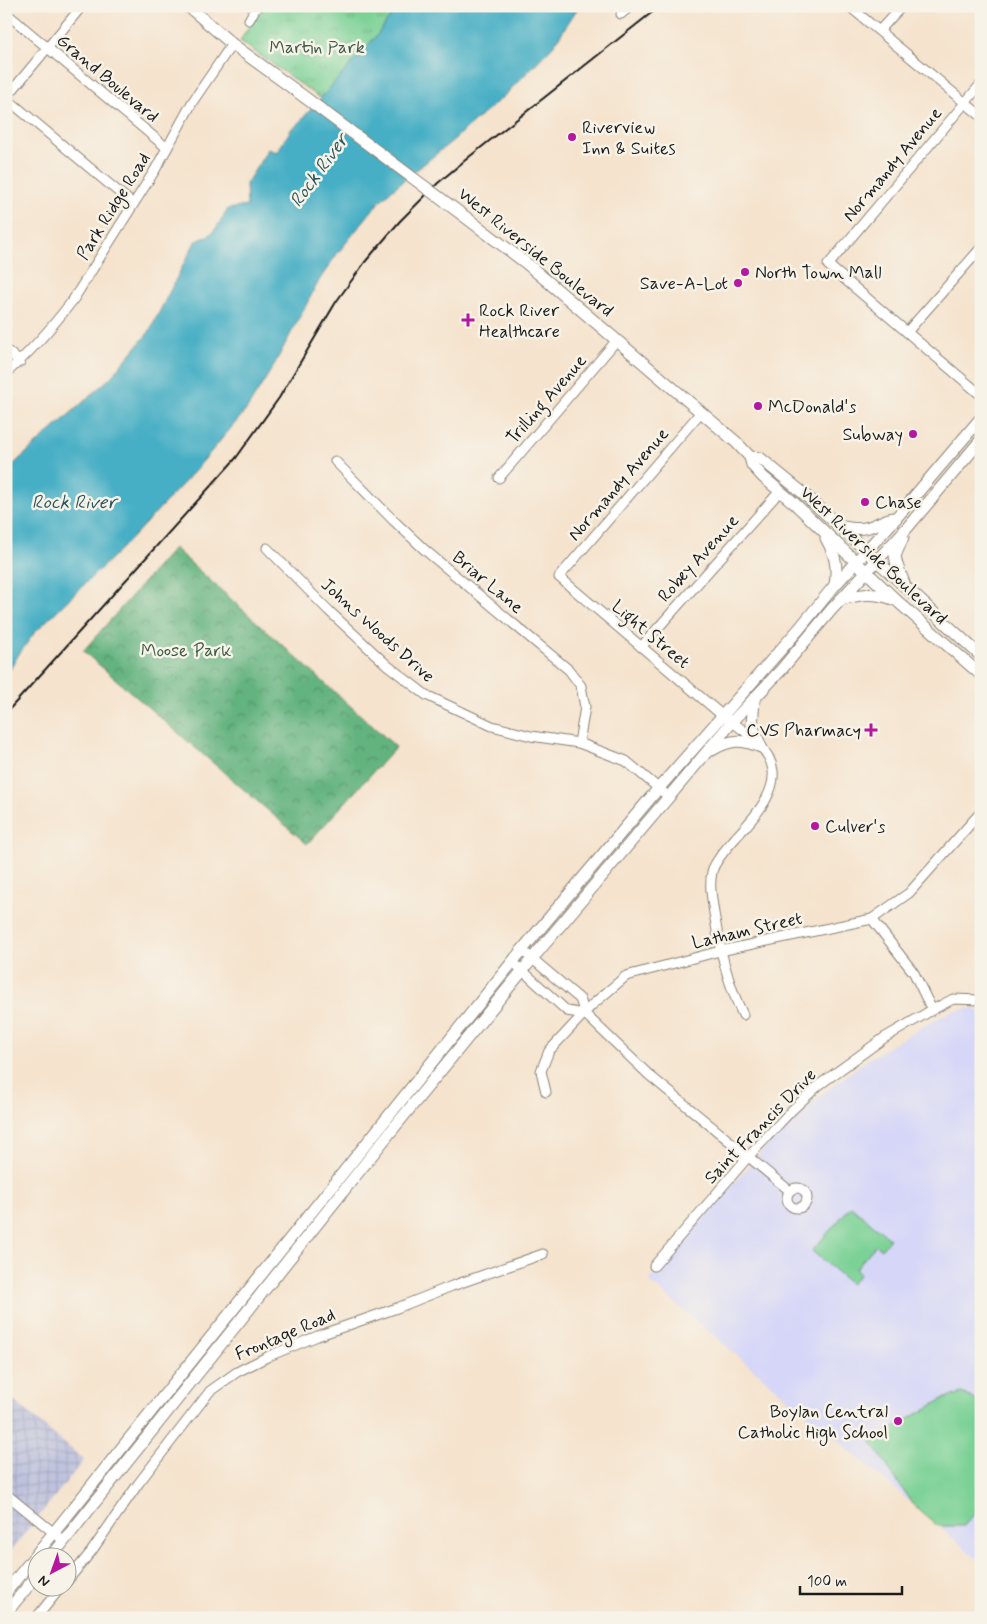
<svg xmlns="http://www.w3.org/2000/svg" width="987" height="1624" font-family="Mynerve,sans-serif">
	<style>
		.built { fill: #d6d7f8 }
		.industrial { fill: url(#industrial-grid) }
		.grass { fill: #7bd196; stroke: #4c7659 }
		.forest { fill: url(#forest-crowns); stroke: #40684e }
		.park { fill: url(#park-tufts); stroke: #4c7659 }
		.water { fill: #46afc5; stroke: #316670 }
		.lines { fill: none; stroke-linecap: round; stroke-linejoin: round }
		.minor-casing { stroke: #888074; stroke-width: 11 }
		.major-casing { stroke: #888074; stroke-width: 13 }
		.minor { stroke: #fff; stroke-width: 9 }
		.major { stroke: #fff; stroke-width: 11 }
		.rail { stroke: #1c1c1c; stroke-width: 2 }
		.major-bridge-casing { stroke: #888074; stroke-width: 13; stroke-linecap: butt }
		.major-bridge { stroke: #fff; stroke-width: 11 }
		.poi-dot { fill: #b5179e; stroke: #f7f3e8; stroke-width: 2 }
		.labels { text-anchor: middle; stroke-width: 5; stroke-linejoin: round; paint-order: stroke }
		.park-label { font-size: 18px; fill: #3d5b47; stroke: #f7f3e8 }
		.street-label { font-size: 18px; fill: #1c1c1c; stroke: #f7f3e8 }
		.poi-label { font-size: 18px; fill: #1c1c1c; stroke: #f7f3e8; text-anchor: start }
		.water-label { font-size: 19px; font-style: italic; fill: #2d5760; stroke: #f7f3e8 }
	</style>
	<defs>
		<pattern id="industrial-grid" width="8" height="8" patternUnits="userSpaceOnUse" patternTransform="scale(1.25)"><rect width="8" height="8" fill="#bec2dd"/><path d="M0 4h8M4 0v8" fill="none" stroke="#a3a6bd"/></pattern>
		<pattern id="forest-crowns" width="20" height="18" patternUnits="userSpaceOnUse" patternTransform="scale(1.25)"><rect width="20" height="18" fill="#64b37f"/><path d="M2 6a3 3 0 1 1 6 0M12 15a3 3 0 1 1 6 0" fill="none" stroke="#529167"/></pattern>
		<pattern id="park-tufts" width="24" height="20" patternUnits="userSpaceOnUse" patternTransform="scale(1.25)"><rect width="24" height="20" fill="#7bd196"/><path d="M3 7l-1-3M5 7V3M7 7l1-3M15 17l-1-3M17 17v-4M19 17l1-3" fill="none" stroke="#6ab381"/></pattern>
	</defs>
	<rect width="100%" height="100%" fill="#f7f3e8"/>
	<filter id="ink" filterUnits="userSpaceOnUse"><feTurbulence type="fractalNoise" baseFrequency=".02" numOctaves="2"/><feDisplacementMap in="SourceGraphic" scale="10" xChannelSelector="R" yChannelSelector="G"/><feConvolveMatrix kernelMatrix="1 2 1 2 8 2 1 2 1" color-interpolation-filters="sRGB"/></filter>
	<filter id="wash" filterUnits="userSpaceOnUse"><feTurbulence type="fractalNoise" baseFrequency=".0096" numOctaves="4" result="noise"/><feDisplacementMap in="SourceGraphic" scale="20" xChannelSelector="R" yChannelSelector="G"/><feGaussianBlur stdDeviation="1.12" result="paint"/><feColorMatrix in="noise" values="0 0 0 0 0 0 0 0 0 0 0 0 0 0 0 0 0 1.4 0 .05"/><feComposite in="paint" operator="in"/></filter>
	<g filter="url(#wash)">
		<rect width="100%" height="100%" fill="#f5e3cd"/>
		<polygon class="built" points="971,1008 981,1012 981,1562 649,1281 761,1152 821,1095 865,1061 922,1027 951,1011"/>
		<polygon class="industrial" points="6,1394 84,1460 6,1557"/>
		<g class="grass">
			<polygon points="851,1206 890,1239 881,1249 876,1245 855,1269 860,1274 851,1284 812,1251"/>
			<polygon points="962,1393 976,1400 981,1405 981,1506 964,1526 938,1526 912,1504 871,1441 943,1399"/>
		</g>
		<polygon class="forest" points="174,548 396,747 307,844 83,651"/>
		<polygon class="park" points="261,6 402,6 323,100 240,41"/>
		<polygon class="water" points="398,6 579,6 554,45 506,94 451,142 393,189 379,202 337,254 320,279 273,367 247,409 193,473 128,542 35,632 19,654 6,676 6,471 110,378 149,332 195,242 211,234 217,227 228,209 247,206 246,184 268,149 277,152 292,128 295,127 377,35"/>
	</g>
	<g filter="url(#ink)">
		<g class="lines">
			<defs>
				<g id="minor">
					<polyline points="849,6 981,116"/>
					<polyline points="6,13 167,148"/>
					<polyline points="621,14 631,6"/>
					<polyline points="249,20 257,6"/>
					<polyline points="879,31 902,6"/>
					<polyline points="981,84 828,265 981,395"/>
					<polyline points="6,98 133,204"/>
					<polyline points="6,98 82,6"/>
					<polyline points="907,332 981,248"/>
					<polyline points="6,350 20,362"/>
					<path d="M6,373C31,352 53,326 73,300L155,170L193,101L232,44"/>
					<path d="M701,412L559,577L723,716C785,756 789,781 738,835C731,843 714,861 712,872C709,886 712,899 714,913C720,950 727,982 743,1015"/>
					<polyline points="335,461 393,520 426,551 569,670 581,686 585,707 579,743"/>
					<polyline points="499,478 617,340"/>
					<polyline points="267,548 328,610 387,665 426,695 492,726 531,736 579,743 626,761 669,797"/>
					<polyline points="641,647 780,491"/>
					<polyline points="872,919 914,973 932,1010"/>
					<polyline points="522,950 580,999 585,1014 649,1075 790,1191"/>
					<polyline points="513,962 567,1011 585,1014"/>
					<polyline points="546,1092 541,1071 549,1051 592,1005 626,976 720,951 872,919 909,893 981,812"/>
					<circle cx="797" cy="1198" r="10"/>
					<polyline points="654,1266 748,1157 792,1110 819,1085 884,1038 932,1010 953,999 981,1000"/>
					<polyline points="6,1494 64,1541"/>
					<polyline points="68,1580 91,1552 138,1484 210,1391 237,1372 269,1356 320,1335 397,1308 452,1286 543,1254"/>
					<polyline points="36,1618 62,1586"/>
				</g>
				<g id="major">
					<polyline points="188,6 232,44 291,87"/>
					<polyline points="464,216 526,263 736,442 750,457 752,465 763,477 793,502 896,600 981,675"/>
					<polyline points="750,457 760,458 803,493 981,656"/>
					<path d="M839,526C848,528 860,530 869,527C880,524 884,518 896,518"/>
					<polyline points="903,537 895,556 897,565 904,583"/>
					<path d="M826,538C835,554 838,566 835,585"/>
					<path d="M841,599C862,594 873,592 893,599"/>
					<polyline points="754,700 752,725 761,747"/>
					<path d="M712,750C731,739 741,739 761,747"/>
					<polyline points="52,1556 388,1135 532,959 732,722 781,670 832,609 907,528 981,440"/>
					<polyline points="6,1592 522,950 658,789 799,629 835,585 896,518 981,418"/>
					<polyline points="6,1613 38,1574"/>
				</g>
			</defs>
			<use href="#minor" class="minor-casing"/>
			<use href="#major" class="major-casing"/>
			<use href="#minor" class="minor"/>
			<use href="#major" class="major"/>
			<polyline class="rail" points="6,713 236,458 279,398 336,302 365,262 400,221 438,183 469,157 660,6"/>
			<defs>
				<polyline id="major-bridge" points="291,87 464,216"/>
			</defs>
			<use href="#major-bridge" class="major-bridge-casing"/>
			<use href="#major-bridge" class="major-bridge"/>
		</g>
	</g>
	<g class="poi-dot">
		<circle cx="572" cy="137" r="5"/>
		<circle cx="745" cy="272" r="5"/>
		<circle cx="738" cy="283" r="5"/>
		<path d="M465.5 312.5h5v5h5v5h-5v5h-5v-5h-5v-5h5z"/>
		<circle cx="758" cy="406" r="5"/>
		<circle cx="913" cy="434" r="5"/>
		<circle cx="865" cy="502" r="5"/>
		<path d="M868.5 722.5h5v5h5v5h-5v5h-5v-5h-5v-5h5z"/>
		<circle cx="815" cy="826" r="5"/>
		<circle cx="898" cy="1421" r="5"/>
	</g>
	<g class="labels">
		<g class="park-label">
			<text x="317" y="53">Martin Park</text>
			<text x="186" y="656">Moose Park</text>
		</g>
		<g class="street-label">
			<text transform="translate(108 78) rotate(40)" y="6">Grand Boulevard</text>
			<text transform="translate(892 164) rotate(-50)" y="6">Normandy Avenue</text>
			<text transform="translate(113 206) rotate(-58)" y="6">Park Ridge Road</text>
			<text transform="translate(536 252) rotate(39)" y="6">West Riverside Boulevard</text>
			<text transform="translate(546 399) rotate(-49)" y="6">Trilling Avenue</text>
			<text transform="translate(618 484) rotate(-49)" y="6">Normandy Avenue</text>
			<text transform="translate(874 555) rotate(43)" y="6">West Riverside Boulevard</text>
			<text transform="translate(698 558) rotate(-48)" y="6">Robey Avenue</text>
			<text transform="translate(488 582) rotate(40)" y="6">Briar Lane</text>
			<text transform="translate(378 630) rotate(42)" y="6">Johns Woods Drive</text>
			<text transform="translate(651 634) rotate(40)" y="6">Light Street</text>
			<text transform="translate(747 930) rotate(-13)" y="6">Latham Street</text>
			<text transform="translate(760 1126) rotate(-46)" y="6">Saint Francis Drive</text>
			<text transform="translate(285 1334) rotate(-23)" y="6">Frontage Road</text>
		</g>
		<g class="poi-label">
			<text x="582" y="133">Riverview<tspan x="582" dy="21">Inn &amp; Suites</tspan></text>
			<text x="755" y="278">North Town Mall</text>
			<text x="728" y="289" text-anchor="end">Save-A-Lot</text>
			<text x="479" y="316">Rock River<tspan x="479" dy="21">Healthcare</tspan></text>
			<text x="768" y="412">McDonald's</text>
			<text x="903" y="440" text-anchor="end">Subway</text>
			<text x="875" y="508">Chase</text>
			<text x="861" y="736" text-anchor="end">CVS Pharmacy</text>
			<text x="825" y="832">Culver's</text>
			<text x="888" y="1417" text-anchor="end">Boylan Central<tspan x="888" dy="21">Catholic High School</tspan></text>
		</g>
		<g class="water-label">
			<text transform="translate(318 170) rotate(-54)" y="7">Rock River</text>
			<text x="74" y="508">Rock River</text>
		</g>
	</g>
	<rect width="987" height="1624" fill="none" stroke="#f7f3e8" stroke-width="25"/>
	<g transform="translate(52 1572) rotate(221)"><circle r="24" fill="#f7f3e8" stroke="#9f9d96"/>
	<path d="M0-4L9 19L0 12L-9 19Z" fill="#b5179e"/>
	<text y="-8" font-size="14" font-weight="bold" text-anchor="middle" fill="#1c1c1c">N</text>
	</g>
	<path d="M800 1586v8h102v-8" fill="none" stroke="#1c1c1c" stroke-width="2.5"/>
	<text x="807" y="1586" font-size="15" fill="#1c1c1c" stroke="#f7f3e8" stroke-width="4" paint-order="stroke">100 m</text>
</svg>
